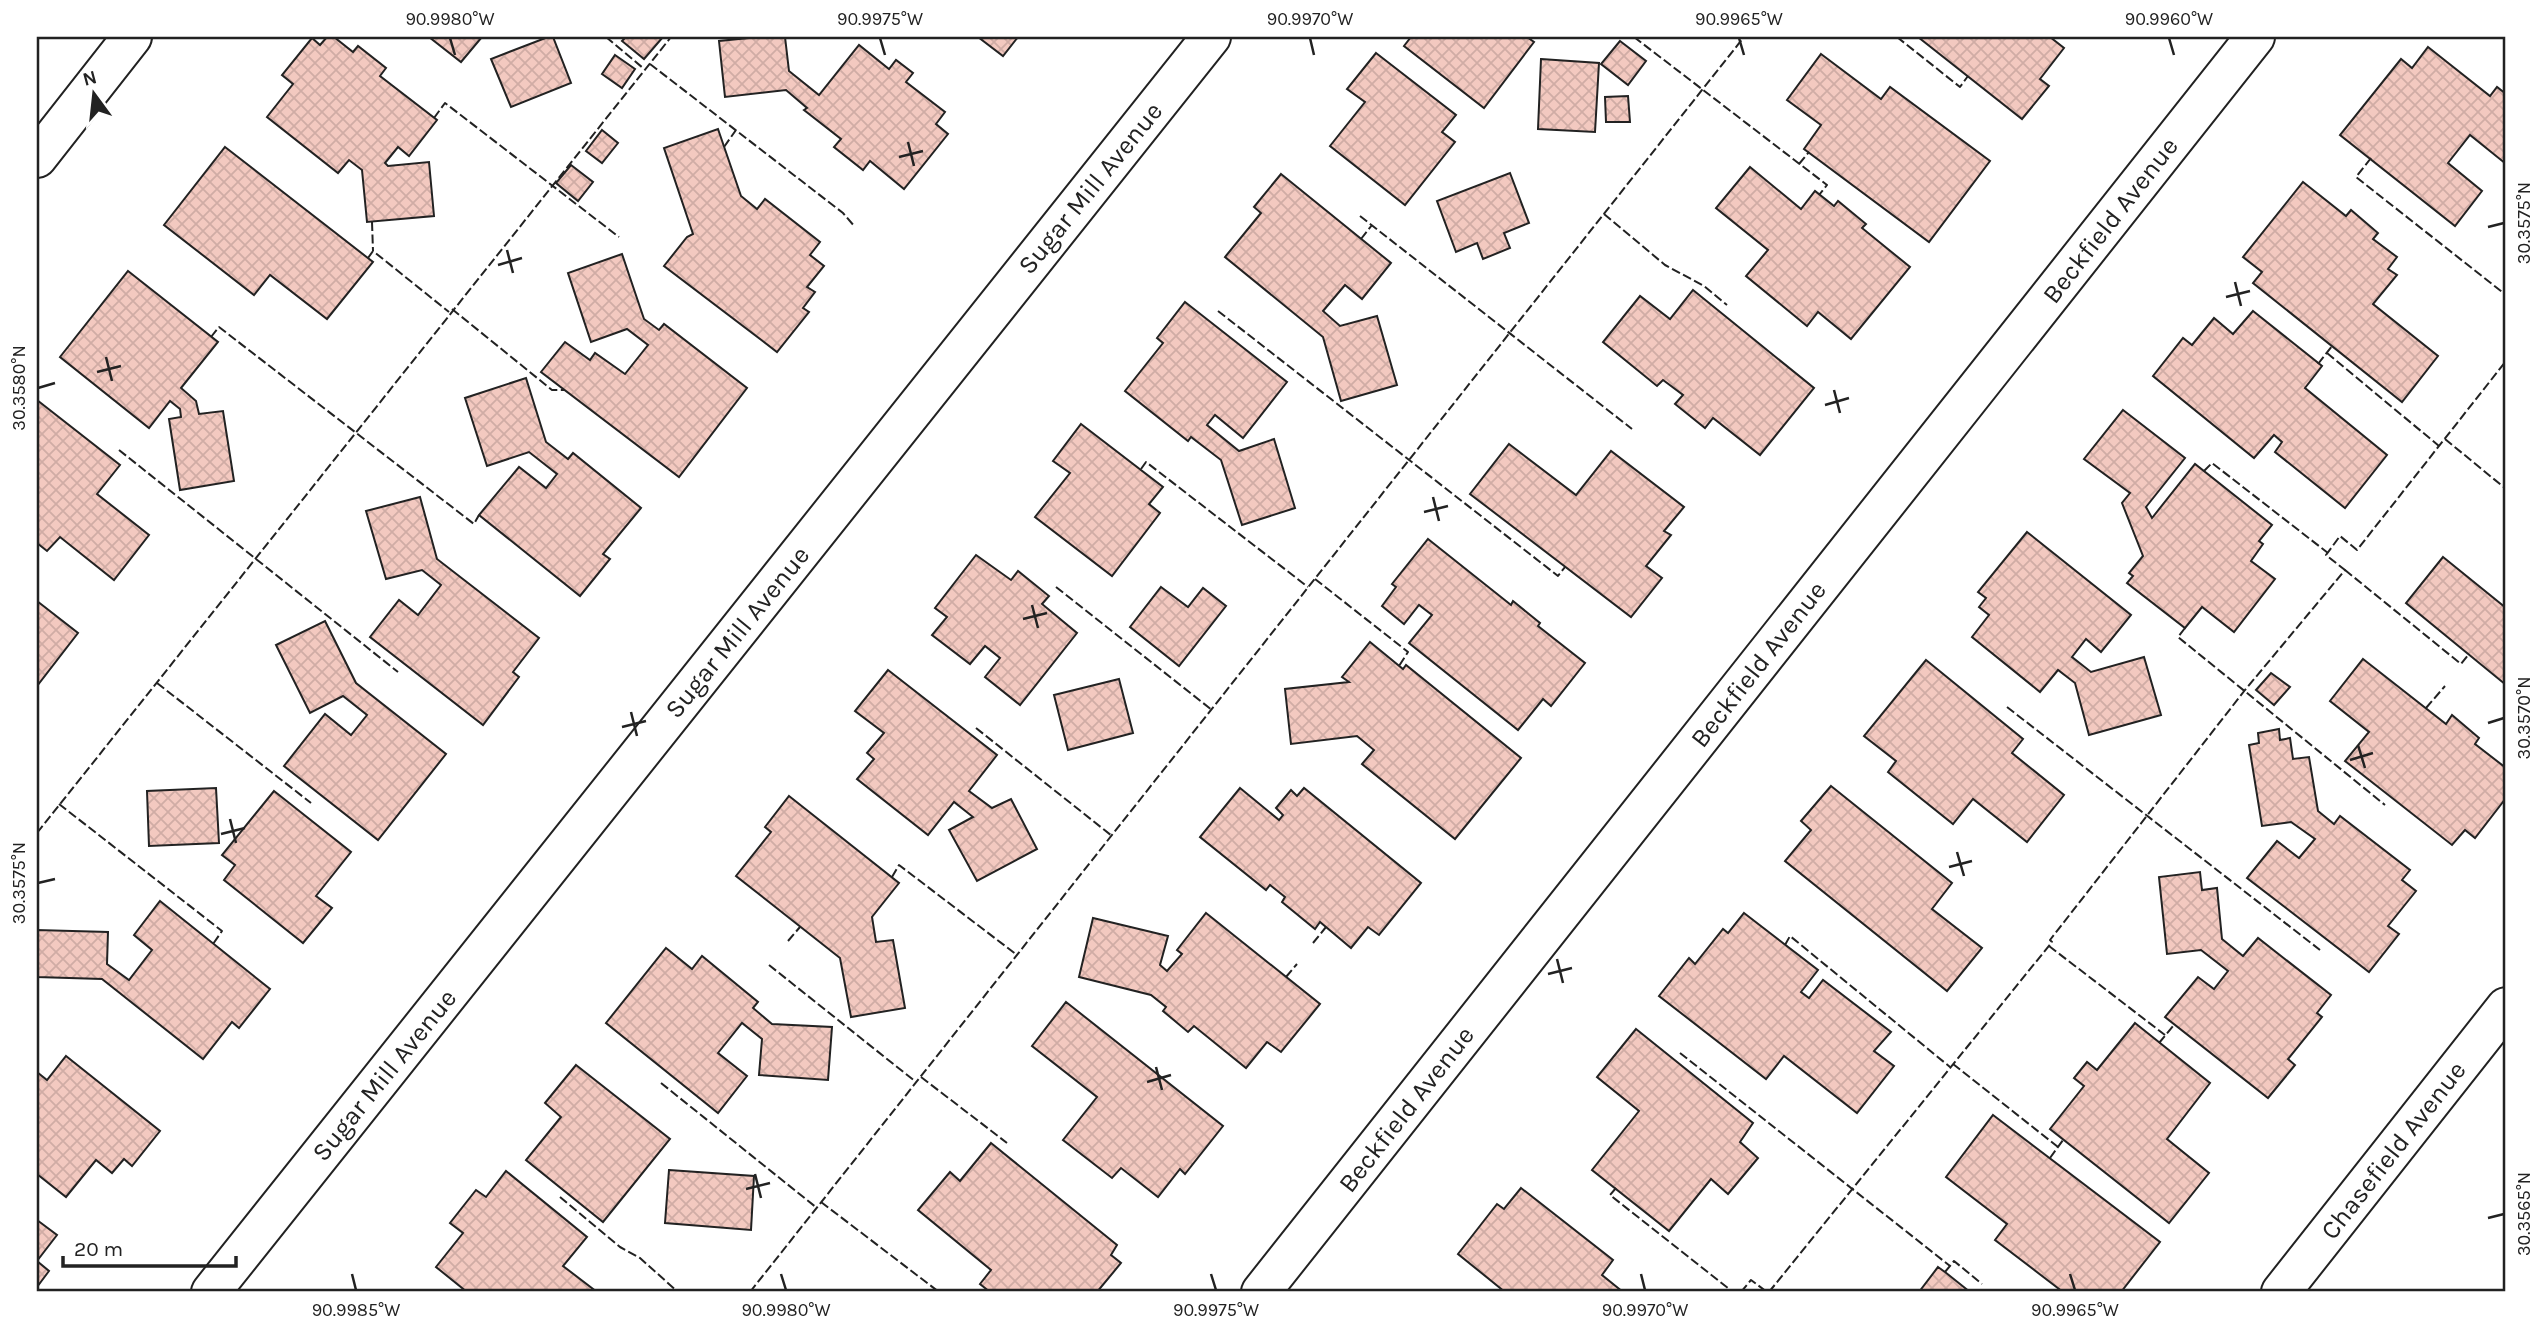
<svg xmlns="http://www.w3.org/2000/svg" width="2543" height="1329" font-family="Karla,sans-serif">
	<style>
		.building { fill: url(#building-cross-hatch); stroke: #222; stroke-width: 2 }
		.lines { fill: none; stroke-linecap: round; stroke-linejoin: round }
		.street-casing { stroke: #222; stroke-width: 42 }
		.street { stroke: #fff; stroke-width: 38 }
		.fence { stroke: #222; stroke-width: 2; stroke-dasharray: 9 3.5; stroke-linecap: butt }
		.ticks { fill: none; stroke: #222; stroke-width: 2.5 }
		.labels { text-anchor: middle; stroke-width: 5; stroke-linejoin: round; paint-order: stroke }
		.street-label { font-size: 26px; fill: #222; stroke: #fff }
		.neatline { fill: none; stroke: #222; stroke-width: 2.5 }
		.ticks-label { font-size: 18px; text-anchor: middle; fill: #222 }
	</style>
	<defs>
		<pattern id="building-cross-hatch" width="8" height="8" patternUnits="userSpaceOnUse" patternTransform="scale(1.75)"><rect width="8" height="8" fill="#f3c9c0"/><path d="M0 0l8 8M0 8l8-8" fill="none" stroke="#d0aca5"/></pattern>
	</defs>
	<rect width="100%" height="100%" fill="#fff"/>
	<g class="building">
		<polygon points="327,37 334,37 353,52 358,46 386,68 380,76 437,120 409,156 398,147 385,163 388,166 429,162 434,216 367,222 362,170 349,160 338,173 267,117 293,84 282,75 312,38 320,45"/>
		<polygon points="429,37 482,37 461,62"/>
		<polygon points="548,37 553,37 571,83 511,107 491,59"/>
		<polygon points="626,37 663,37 644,59 622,41"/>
		<polygon points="759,37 785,37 789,71 819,95 859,45 889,69 896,60 913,73 906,82 945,112 936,124 948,134 904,189 870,161 863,170 834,147 841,139 804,110 807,108 786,90 725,97 719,41"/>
		<polygon points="978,37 1018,37 1003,56"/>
		<polygon points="1411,37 1527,37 1534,42 1484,108 1404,46"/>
		<polygon points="1918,37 2050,37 2064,48 2040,79 2049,86 2022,119"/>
		<polygon points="1620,41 1646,61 1628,85 1601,64"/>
		<polygon points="2428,47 2490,96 2497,87 2506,94 2506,164 2470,135 2448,163 2482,191 2455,226 2340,135 2401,59 2412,68"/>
		<polygon points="1376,53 1456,115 1442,132 1455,142 1405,205 1330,146 1365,102 1347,89"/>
		<polygon points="1821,54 1881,99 1890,87 1990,161 1929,242 1804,149 1821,125 1787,100"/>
		<polygon points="615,55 635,69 622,88 602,74"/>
		<polygon points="1541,59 1599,63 1595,132 1538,129"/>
		<polygon points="1628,96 1630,122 1606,122 1605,97"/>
		<polygon points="718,129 741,196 757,209 765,199 820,242 810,255 824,266 807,287 815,292 803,308 809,312 777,352 664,266 687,237 693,234 664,148"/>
		<polygon points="602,130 618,143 602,163 586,151"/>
		<polygon points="225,147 373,262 327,319 270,275 254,295 164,225"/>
		<polygon points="571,165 593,182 578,201 556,183"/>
		<polygon points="1750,167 1801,209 1815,191 1834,206 1838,201 1866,224 1862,228 1910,267 1851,339 1818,312 1807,326 1746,276 1768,250 1716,208"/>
		<polygon points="1510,173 1529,223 1504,233 1510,248 1483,259 1477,243 1456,252 1437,201"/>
		<polygon points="1281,174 1391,263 1362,299 1345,285 1323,311 1340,326 1377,316 1397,385 1341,401 1323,337 1225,257 1261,213 1254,207"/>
		<polygon points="2303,182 2346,216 2351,210 2378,233 2373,239 2397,257 2388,269 2397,275 2373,304 2438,356 2402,402 2253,283 2262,272 2243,257"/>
		<polygon points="622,254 644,319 659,330 664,324 747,388 679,477 541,372 565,342 590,360 595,353 625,374 648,345 627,329 591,342 568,273"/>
		<polygon points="128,271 218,342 181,388 196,401 199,414 223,411 234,481 180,490 169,419 181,417 180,409 170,401 149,428 60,357"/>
		<polygon points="1693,290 1814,388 1760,455 1713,418 1705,428 1675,404 1683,395 1663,380 1657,386 1603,342 1640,296 1670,319"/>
		<polygon points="1185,302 1287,382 1243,438 1215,415 1207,425 1239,451 1274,439 1295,508 1242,525 1221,460 1191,437 1188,441 1125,391 1163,343 1157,338"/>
		<polygon points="2253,311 2322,366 2305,388 2387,455 2345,508 2275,452 2282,442 2274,435 2254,458 2153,376 2183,338 2192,345 2214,318 2233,334"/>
		<polygon points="526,378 546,442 568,459 573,453 641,508 603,554 610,559 580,596 479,515 519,467 546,488 557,474 529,452 487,466 465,398"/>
		<polygon points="37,400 120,465 97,494 149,535 114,580 60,537 47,551 37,543"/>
		<polygon points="2123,410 2185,458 2146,507 2152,518 2195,464 2272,525 2259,541 2263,544 2251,561 2275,579 2234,632 2202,607 2185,628 2127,583 2133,576 2129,573 2143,556 2122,503 2130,493 2084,459"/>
		<polygon points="1081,424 1163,487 1149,504 1160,513 1112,576 1035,517 1070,473 1053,461"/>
		<polygon points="1509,444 1576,495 1611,451 1684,507 1664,531 1671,535 1646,566 1662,578 1631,617 1470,494"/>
		<polygon points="420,497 437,559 539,638 513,672 519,677 483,725 370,637 399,600 418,615 441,585 422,570 386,579 366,511"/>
		<polygon points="2027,532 2131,615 2101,652 2086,639 2072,657 2091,672 2144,657 2161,715 2089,735 2075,683 2058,670 2040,692 1972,637 1989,615 1979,607 1986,598 1978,592"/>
		<polygon points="1428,539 1511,605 1513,601 1540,623 1538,626 1585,663 1551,706 1543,699 1518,730 1409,643 1432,615 1419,605 1404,624 1382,606 1396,587 1392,584"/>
		<polygon points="976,555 1011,580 1018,571 1049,596 1042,604 1077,633 1020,705 985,677 1000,658 985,646 970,664 932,635 947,617 935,608"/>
		<polygon points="2443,557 2506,608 2506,685 2406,603"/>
		<polygon points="1161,587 1188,607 1203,588 1226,606 1179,666 1130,627"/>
		<polygon points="37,601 78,633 37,686"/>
		<polygon points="325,621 356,683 446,754 378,840 284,766 325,714 351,735 367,715 343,696 310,713 276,645"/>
		<polygon points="1370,642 1403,669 1406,665 1521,758 1455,839 1362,764 1374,750 1357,736 1291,744 1285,689 1349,682 1342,677"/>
		<polygon points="2363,659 2446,724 2452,715 2479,738 2475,744 2506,768 2506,798 2475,838 2465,830 2452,845 2345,761 2369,732 2330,701"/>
		<polygon points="1926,660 2023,739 2012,753 2064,795 2027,842 1973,799 1953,824 1888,772 1896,761 1864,736"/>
		<polygon points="888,670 997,755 969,791 992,808 1011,799 1037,849 977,881 949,830 973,817 954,802 928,835 857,779 874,759 867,753 884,733 855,711"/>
		<polygon points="2271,673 2290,687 2274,705 2256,690"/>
		<polygon points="1119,679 1133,733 1068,750 1054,695"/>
		<polygon points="2279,729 2280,740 2290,738 2293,759 2309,757 2318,811 2334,824 2340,816 2410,870 2402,880 2416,891 2388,926 2399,934 2369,972 2247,878 2277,841 2299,858 2315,839 2291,822 2262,826 2249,745 2259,743 2258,733"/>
		<polygon points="1831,786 1952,883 1932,909 1982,948 1947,991 1785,861 1811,830 1801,821"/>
		<polygon points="216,788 219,843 149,846 147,791"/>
		<polygon points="1240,788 1279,820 1283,815 1276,808 1291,790 1297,796 1304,788 1421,883 1379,935 1368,927 1351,948 1320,922 1315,929 1282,902 1285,897 1270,885 1266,890 1200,837"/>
		<polygon points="274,791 351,852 316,896 332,908 303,943 224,880 235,865 222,855"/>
		<polygon points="789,796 899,883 872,917 876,942 893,940 905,1008 851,1017 840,958 736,876 771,832 765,827"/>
		<polygon points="2200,872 2202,890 2217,888 2222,939 2243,956 2258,938 2331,995 2317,1013 2322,1017 2288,1059 2295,1065 2268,1098 2165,1017 2198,977 2214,989 2228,971 2201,950 2167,954 2159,877"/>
		<polygon points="160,901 270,989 239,1028 232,1022 203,1059 102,979 37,977 37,930 108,932 107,964 129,980 152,950 134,935"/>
		<polygon points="1206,913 1320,1004 1281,1052 1267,1042 1246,1068 1194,1026 1188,1032 1163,1011 1166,1007 1151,995 1079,977 1093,918 1168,936 1160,965 1167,971 1182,954 1177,950"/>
		<polygon points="1744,913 1818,970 1801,992 1809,998 1823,980 1891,1032 1874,1051 1894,1066 1857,1113 1784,1056 1766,1079 1659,996 1689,958 1695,964 1723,929 1728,933"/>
		<polygon points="666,948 692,969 702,956 758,1002 753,1008 772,1024 832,1027 828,1080 759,1075 762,1039 742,1023 718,1053 747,1076 718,1113 606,1023"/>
		<polygon points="1066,1002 1223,1126 1185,1174 1180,1169 1158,1197 1121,1168 1112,1178 1063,1140 1097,1097 1032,1046"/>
		<polygon points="2135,1023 2210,1083 2167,1139 2209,1173 2169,1223 2050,1129 2084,1086 2074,1078 2087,1062 2097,1070"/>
		<polygon points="1636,1029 1753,1123 1740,1142 1758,1158 1728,1194 1711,1179 1669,1231 1592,1170 1639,1111 1597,1077"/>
		<polygon points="66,1056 160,1131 132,1166 124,1159 112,1173 96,1160 66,1197 37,1174 37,1072 47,1080"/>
		<polygon points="576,1065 670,1139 603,1222 526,1160 561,1117 545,1103"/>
		<polygon points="1993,1115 2160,1242 2121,1292 2063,1292 1995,1240 2007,1224 1946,1177"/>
		<polygon points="991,1143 1117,1245 1111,1255 1121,1263 1097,1292 990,1292 980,1284 991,1270 918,1210 950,1172 960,1181"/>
		<polygon points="669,1170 754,1176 751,1230 665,1223"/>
		<polygon points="506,1171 587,1237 563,1266 597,1292 467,1292 436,1267 463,1233 450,1223 476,1190 486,1197"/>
		<polygon points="1521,1188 1613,1260 1602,1275 1623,1292 1505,1292 1458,1254 1497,1204 1504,1209"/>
		<polygon points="37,1220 57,1235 37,1261 49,1271 37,1287"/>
		<polygon points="1938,1267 1945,1272 1970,1292 1919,1292"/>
	</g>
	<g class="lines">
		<defs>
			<g id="street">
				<polyline points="37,158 132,37"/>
				<polyline points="211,1292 1211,37"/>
				<polyline points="1261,1292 2255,37"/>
				<polyline points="2281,1292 2506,1007"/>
			</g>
		</defs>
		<use href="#street" class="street-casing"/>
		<use href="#street" class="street"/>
		<g class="fence">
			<polyline points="606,37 643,68"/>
			<polyline points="1634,37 1827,185 1819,195"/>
			<polyline points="1897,37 1960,87 1968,76"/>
			<polyline points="650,64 843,213 855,227"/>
			<polyline points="434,118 445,103 619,237"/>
			<polyline points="724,147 736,130"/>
			<polyline points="2371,158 2356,177 2506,295"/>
			<polyline points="1799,164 1809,152"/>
			<polyline points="1604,214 1665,265 1704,286 1727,305"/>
			<polyline points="1360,216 1632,429"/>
			<polyline points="372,222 373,251"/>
			<polyline points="1361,239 1372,225"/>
			<polyline points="368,258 373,251 449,312"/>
			<polyline points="452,309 552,390 565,390"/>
			<polyline points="1218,311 1558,576 1565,567"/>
			<polyline points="211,337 219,327 474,524 479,515"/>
			<polyline points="2327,353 2439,446"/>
			<polyline points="2318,364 2332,346"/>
			<polyline points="2445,439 2506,489"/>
			<polyline points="119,450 398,672"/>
			<polyline points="1141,469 1146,462 1308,587"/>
			<polyline points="2204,471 2212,463 2328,553"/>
			<polyline points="2345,570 2461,664 2469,654"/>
			<polyline points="1315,579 1408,652 1399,666"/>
			<polyline points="1056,587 1212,710"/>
			<polyline points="2185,628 2178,637 2385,805"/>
			<polyline points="157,683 311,803"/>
			<polyline points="2007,707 2320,950"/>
			<polyline points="2426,708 2445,686"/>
			<polyline points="976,728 1112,836"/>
			<polyline points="59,804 222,931 213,944"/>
			<polyline points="37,833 671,37"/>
			<polyline points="892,877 899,865 1017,955"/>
			<polyline points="788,941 800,927"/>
			<polyline points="1313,943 1326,927"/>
			<polyline points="1785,945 1790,936 1950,1067"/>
			<polyline points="2049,946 2165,1035"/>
			<polyline points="769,965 916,1082"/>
			<polyline points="1286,977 1297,964"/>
			<polyline points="2159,1043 2174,1025"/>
			<polyline points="1680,1053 1950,1266"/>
			<polyline points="1953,1064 2058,1147"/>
			<polyline points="921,1077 1007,1143"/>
			<polyline points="661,1083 817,1208"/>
			<polyline points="2050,1158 2063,1140"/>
			<polyline points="1616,1188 1610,1195 1733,1292"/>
			<polyline points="560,1197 620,1247 640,1258 678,1292"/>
			<polyline points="821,1202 939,1292"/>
			<polyline points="1945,1272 1954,1261 1982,1284"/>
			<polyline points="750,1292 1744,37"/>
			<polyline points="1741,1292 1751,1280 1767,1292"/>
			<polyline points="1769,1292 2052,942 2050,940 2245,690 2345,570 2326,555 2340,536 2357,550 2506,361"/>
		</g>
	</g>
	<path class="ticks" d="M450,38L455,55M880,38L885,55M1310,38L1314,55M1739,38L1744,55M2169,38L2174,55M908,142L914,166M899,157L923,151M2488,227L2504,223M507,250L513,273M498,265L522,258M2235,282L2241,306M2226,297L2250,291M106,357L112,381M97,372L121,366M38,388L55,383M1834,390L1840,413M1825,405L1849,398M1433,497L1439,521M1424,512L1448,506M1032,605L1038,628M1023,619L1047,613M631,712L637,736M2488,723L2504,718M622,727L646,721M2358,745L2365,768M2350,760L2373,753M230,819L236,843M221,834L245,828M1957,852L1964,876M1949,867L1972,861M38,883L55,879M1557,959L1563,983M1548,974L1572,968M1156,1067L1162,1090M1147,1082L1171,1075M755,1174L761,1198M746,1189L770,1183M2488,1218L2504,1214M352,1274L356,1290M781,1274L786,1290M1211,1274L1216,1290M1641,1274L1645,1290M2070,1274L2075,1290"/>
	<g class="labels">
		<g class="street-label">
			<text transform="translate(1090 188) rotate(-51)" y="9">Sugar Mill Avenue</text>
			<text transform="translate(2110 220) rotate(-52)" y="9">Beckfield Avenue</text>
			<text transform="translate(737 632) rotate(-51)" y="9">Sugar Mill Avenue</text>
			<text transform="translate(1758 664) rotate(-52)" y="9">Beckfield Avenue</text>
			<text transform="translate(384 1075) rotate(-51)" y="9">Sugar Mill Avenue</text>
			<text transform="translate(1406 1109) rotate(-52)" y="9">Beckfield Avenue</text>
			<text transform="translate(2393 1150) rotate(-52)" y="9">Chasefield Avenue</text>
		</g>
	</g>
	<rect width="2543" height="1329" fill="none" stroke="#ffffff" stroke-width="77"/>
	<g transform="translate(94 94) rotate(345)" stroke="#ffffff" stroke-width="5" paint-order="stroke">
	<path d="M0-5L12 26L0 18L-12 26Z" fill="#222222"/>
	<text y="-10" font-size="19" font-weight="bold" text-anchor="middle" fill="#222222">N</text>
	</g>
	<path d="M63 1256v10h173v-10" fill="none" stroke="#222222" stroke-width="3.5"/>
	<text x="74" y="1256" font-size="21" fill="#222222" stroke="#ffffff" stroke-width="5" paint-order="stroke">20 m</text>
	<rect x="38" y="38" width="2466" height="1252" class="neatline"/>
	<g class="ticks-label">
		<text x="450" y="25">90.9980°W</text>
		<text x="880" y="25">90.9975°W</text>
		<text x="1310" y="25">90.9970°W</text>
		<text x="1739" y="25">90.9965°W</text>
		<text x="2169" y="25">90.9960°W</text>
		<text transform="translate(2524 223) rotate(-90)" y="6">30.3575°N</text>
		<text transform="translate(19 388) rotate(-90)" y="6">30.3580°N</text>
		<text transform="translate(2524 718) rotate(-90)" y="6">30.3570°N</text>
		<text transform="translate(19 883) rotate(-90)" y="6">30.3575°N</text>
		<text transform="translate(2524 1214) rotate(-90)" y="6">30.3565°N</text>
		<text x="356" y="1316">90.9985°W</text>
		<text x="786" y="1316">90.9980°W</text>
		<text x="1216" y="1316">90.9975°W</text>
		<text x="1645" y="1316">90.9970°W</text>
		<text x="2075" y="1316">90.9965°W</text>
	</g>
</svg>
